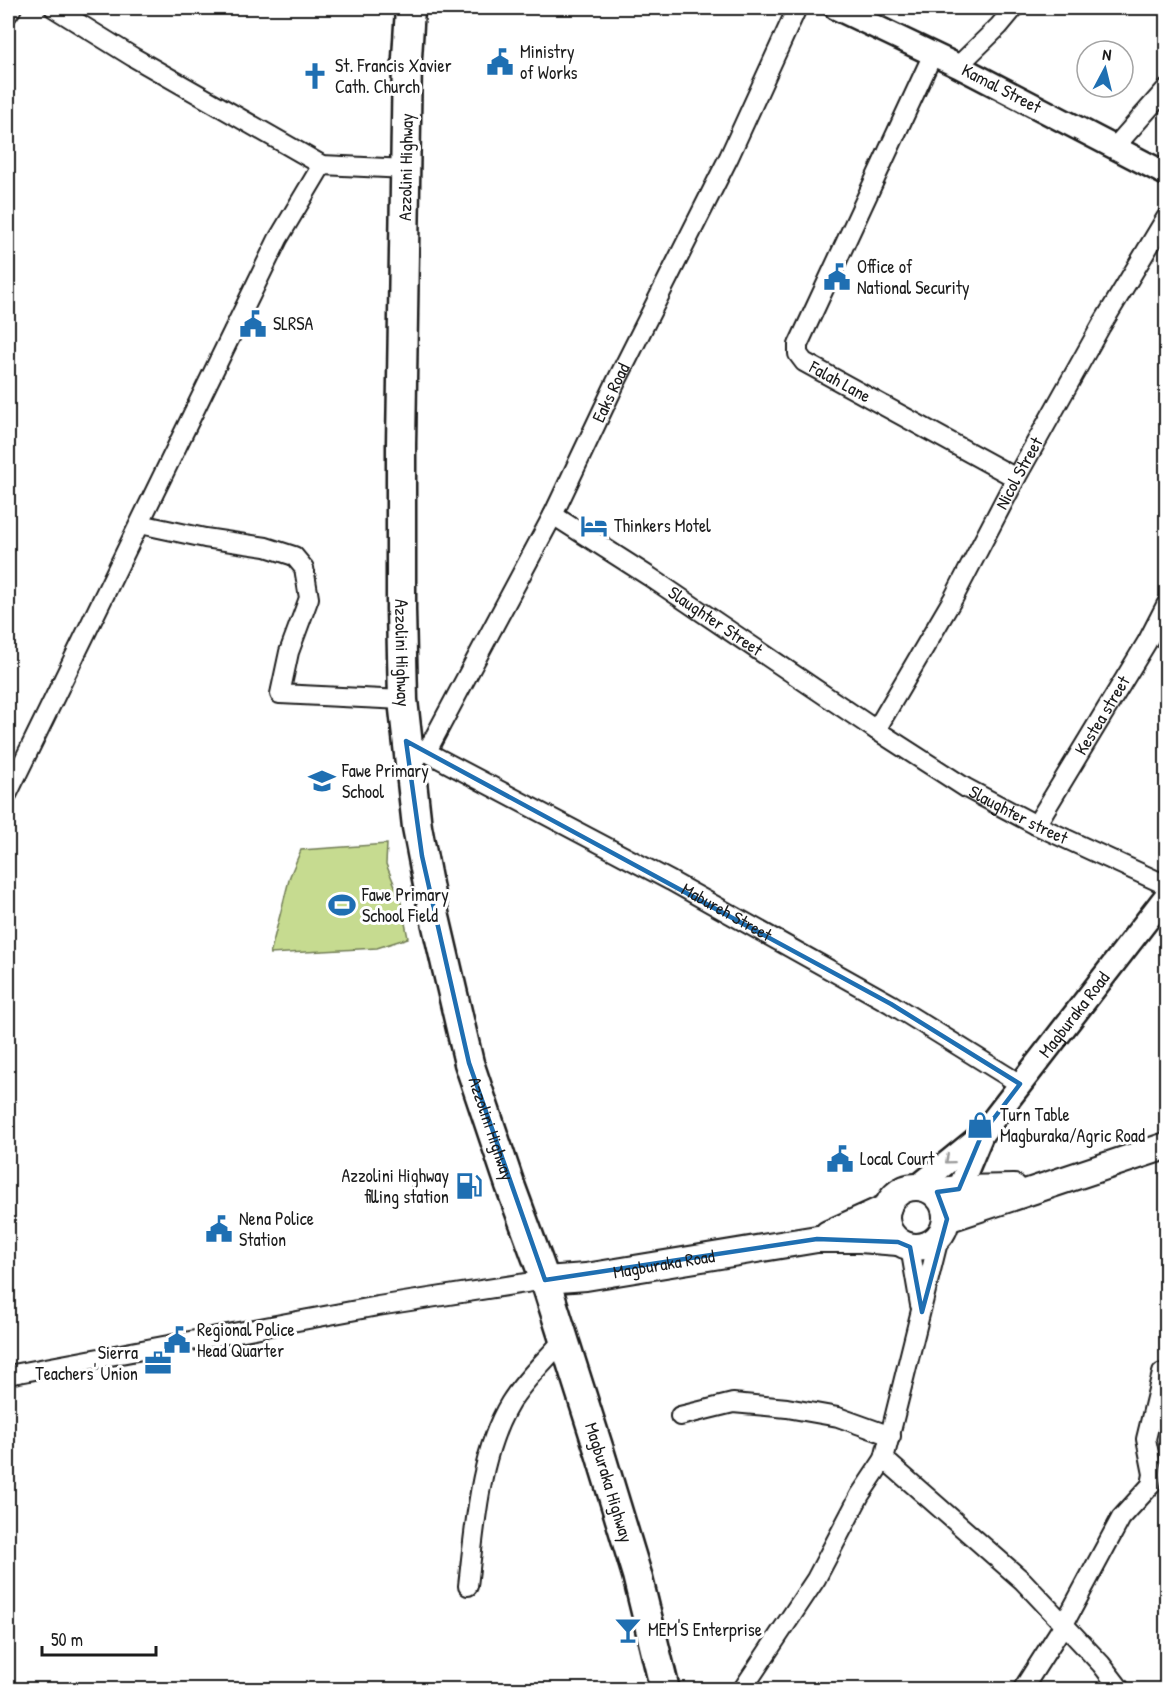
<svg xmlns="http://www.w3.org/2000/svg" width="1174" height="1697" font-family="'Patrick Hand',sans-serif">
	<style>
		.green { fill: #c6db90; stroke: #717c56; stroke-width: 1.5 }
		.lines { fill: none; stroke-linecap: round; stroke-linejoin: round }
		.minor-casing { stroke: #1c1c1c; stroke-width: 22 }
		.tertiary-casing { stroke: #1c1c1c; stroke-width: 27 }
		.secondary-casing { stroke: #1c1c1c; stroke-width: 30 }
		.primary-casing { stroke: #1c1c1c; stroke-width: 33 }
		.minor { stroke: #fff; stroke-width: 18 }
		.tertiary { stroke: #fff; stroke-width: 22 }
		.secondary { stroke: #fff; stroke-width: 26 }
		.primary { stroke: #fff; stroke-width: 28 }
		.oneway { stroke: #999 }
		.marked { fill: none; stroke: #1f6fb2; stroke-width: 4.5; stroke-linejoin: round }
		.labels { text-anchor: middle; stroke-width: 6; stroke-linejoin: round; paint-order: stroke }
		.poi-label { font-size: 18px; fill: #1c1c1c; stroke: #fff; text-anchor: start }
		.street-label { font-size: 18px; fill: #1c1c1c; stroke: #fff }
	</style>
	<rect width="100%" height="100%" fill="#fff"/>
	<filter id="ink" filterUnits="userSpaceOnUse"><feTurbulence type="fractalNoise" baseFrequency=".0167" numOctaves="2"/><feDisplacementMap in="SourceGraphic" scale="12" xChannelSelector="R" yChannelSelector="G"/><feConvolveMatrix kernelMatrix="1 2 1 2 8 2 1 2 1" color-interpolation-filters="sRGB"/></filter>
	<g filter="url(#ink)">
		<polygon class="green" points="387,844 386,864 400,898 408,938 377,948 270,954 290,876 301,850"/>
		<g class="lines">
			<defs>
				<g id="minor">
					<polyline points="54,8 133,57 322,165 407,169"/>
					<polyline points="8,14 12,8"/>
					<path id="s1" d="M933,54L798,345V354L804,362L1016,478"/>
					<polyline points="958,66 999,26 1014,8"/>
					<polyline points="1114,148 1166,89"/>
					<path id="s2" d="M553,515L650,577L876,730L966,788L1036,825L1166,885"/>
					<polyline points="140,524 205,538 266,547 294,556 304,568 309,598 289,652 280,694 403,700"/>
					<path id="s3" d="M876,730L954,597L1016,478L1101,326L1166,218"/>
					<path id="s4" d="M417,747L671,881L891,1004L1020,1084"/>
					<path id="s5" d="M426,753L553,515L615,384L729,157L797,8"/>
					<polyline points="8,793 278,239 322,165"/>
					<path id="s6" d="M1036,825L1147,642L1166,605"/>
					<polyline points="910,1247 920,1305"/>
					<polyline points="8,1375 378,1306 545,1280"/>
					<polyline points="680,1416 733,1403 787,1408 838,1417 891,1436"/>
					<polyline points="884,1459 1023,1581 1101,1664 1121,1690"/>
					<path d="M468,1586C475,1528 479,1454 510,1403C524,1380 546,1360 563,1340"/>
					<polyline points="742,1690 816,1579 860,1495 884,1459 939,1238"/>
					<polyline points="1022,1690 1064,1624 1121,1518 1151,1485 1153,1474 1146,1439 1162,1373"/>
				</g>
				<g id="tertiary">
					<path id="s7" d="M836,8L958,66L1166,174"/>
					<polyline points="917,1187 981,1135"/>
					<path id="s8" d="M946,1211L959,1189L982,1134L1166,896"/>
				</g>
				<g id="secondary">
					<circle cx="916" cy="1217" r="30"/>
					<polyline points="934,1192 959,1189 1014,1188"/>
					<polyline points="947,1219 1166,1146"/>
					<polyline points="828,1234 888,1207"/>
					<path id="s9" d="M545,1280L586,1277L817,1239H860L898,1242"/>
				</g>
				<g id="primary">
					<path id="s10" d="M410,8L407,58L401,445V609L403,700L417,827L431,900L469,1063L510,1185L545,1280L599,1450L637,1575L665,1690"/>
				</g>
			</defs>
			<use href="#minor" class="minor-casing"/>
			<use href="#tertiary" class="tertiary-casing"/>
			<use href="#secondary" class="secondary-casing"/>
			<use href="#primary" class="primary-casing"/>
			<use href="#minor" class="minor"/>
			<use href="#tertiary" class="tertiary"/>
			<use href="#secondary" class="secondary"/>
			<use href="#primary" class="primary"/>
		</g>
		<defs><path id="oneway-chevron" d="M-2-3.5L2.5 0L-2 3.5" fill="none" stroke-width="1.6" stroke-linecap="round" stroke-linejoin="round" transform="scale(1.5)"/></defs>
		<use class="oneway" href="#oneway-chevron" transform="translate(949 1160) rotate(140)"/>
	</g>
	<path class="marked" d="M406,741L891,1004L1020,1084L982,1134L959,1189L937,1192L947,1219L922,1312L910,1247L898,1242L817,1239L545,1280L469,1063L422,856Z"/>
	<defs>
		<symbol id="civic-bare" viewBox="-9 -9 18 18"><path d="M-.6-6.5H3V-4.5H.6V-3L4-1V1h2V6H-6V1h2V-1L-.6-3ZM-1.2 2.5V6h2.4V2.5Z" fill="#1f6fb2" stroke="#fff" stroke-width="2.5" paint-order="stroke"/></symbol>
		<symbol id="church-bare" viewBox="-9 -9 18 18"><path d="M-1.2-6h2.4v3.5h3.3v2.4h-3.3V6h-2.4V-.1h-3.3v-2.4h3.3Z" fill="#1f6fb2" stroke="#fff" stroke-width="2.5" paint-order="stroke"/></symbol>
		<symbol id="hotel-bare" viewBox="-9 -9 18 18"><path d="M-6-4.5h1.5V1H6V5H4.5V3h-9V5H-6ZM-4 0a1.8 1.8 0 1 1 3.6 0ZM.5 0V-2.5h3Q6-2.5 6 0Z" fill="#1f6fb2" stroke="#fff" stroke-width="2.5" paint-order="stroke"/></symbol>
		<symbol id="school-bare" viewBox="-9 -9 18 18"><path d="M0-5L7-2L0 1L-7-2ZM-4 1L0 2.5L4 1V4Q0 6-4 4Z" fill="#1f6fb2" stroke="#fff" stroke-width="2.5" paint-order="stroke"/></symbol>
		<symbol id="stadium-bare" viewBox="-9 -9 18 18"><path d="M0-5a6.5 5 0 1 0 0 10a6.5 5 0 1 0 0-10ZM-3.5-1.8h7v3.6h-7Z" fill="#1f6fb2" stroke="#fff" stroke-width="2.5" paint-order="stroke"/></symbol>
		<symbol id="shop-bare" viewBox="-9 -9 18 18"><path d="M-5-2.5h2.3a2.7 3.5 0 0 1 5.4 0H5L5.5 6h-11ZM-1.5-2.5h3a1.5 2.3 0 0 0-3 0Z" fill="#1f6fb2" stroke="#fff" stroke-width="2.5" paint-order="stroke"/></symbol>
		<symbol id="fuel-bare" viewBox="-9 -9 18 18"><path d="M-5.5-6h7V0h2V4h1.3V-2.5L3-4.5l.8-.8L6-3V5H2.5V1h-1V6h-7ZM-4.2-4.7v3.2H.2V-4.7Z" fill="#1f6fb2" stroke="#fff" stroke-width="2.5" paint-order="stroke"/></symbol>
		<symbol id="office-bare" viewBox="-9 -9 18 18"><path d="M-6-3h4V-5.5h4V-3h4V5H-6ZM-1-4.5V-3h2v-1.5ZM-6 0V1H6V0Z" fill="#1f6fb2" stroke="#fff" stroke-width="2.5" paint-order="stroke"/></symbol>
		<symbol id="bar-bare" viewBox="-9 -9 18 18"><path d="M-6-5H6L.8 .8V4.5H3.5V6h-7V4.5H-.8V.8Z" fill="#1f6fb2" stroke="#fff" stroke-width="2.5" paint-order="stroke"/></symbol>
	</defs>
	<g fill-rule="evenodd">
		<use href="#civic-bare" x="481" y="43" width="38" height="38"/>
		<use href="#church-bare" x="296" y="57" width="38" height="38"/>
		<use href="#civic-bare" x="818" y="258" width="38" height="38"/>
		<use href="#civic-bare" x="234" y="305" width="38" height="38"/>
		<use href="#hotel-bare" x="575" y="507" width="38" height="38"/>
		<use href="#school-bare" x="303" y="762" width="38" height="38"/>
		<use href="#stadium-bare" x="323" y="886" width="38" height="38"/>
		<use href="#shop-bare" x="961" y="1106" width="38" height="38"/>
		<use href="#civic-bare" x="821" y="1140" width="38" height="38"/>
		<use href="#fuel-bare" x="450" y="1167" width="38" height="38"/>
		<use href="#civic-bare" x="200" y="1210" width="38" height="38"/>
		<use href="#civic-bare" x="158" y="1321" width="38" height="38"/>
		<use href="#office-bare" x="139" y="1344" width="38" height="38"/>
		<use href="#bar-bare" x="609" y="1611" width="38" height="38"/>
	</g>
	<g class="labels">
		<g class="poi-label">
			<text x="520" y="58">Ministry<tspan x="520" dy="21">of Works</tspan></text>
			<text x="335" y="72">St. Francis Xavier<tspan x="335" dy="21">Cath. Church</tspan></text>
			<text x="857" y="273">Office of<tspan x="857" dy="21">National Security</tspan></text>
			<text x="273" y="330">SLRSA</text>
			<text x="614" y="532">Thinkers Motel</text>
			<text x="342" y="777">Fawe Primary<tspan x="342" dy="21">School</tspan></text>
			<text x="362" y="901">Fawe Primary<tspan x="362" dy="21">School Field</tspan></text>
			<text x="1000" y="1121">Turn Table<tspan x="1000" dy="21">Magburaka/Agric Road</tspan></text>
			<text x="860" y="1165">Local Court</text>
			<text x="449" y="1182" text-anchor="end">Azzolini Highway<tspan x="449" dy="21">filling station</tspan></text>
			<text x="239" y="1225">Nena Police<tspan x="239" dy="21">Station</tspan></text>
			<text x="197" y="1336">Regional Police<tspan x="197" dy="21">Head Quarter</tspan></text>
			<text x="138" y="1359" text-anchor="end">Sierra<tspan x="138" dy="21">Teachers' Union</tspan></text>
			<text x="648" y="1636">MEM'S Enterprise</text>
		</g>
		<g class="street-label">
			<text dy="6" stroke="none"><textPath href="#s7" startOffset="184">Kamal Street</textPath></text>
			<text transform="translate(406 167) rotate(-89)" y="6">Azzolini Highway</text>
			<text dy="6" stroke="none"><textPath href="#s1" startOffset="381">Falah Lane</textPath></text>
			<text dy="6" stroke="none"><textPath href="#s5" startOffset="405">Eaks Road</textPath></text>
			<text dy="6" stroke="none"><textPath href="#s3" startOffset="294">Nicol Street</textPath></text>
			<text dy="6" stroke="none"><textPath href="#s2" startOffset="194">Slaughter Street</textPath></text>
			<text dy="6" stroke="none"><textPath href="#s10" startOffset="645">Azzolini Highway</textPath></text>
			<text dy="6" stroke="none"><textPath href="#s6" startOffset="128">Kestea street</textPath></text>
			<text dy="6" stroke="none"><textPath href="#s2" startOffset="554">Slaughter street</textPath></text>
			<text dy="6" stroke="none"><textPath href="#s4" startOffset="351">Mabureh Street</textPath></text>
			<text dy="6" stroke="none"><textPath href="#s8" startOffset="236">Magburaka Road</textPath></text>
			<text dy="6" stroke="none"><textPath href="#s10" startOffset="1131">Azzolini Highway</textPath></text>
			<text dy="6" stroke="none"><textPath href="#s9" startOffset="120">Magburaka Road</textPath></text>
			<text dy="6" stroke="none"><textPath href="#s10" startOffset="1504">Magburaka Highway</textPath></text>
		</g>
	</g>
	<rect width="1174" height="1697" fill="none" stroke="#fff" stroke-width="30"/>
	<rect x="15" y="15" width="1144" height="1667" fill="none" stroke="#1c1c1c" stroke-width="2" filter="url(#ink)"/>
	<g transform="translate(1105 69) rotate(7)"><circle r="28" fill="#ffffff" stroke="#a4a4a4" stroke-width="1.5"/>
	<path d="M0-4.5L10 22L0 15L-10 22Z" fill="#1f6fb2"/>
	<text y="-9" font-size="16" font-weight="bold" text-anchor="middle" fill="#1c1c1c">N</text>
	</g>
	<path d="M42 1646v9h114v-9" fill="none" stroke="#1c1c1c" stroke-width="3"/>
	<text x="51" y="1646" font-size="18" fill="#1c1c1c" stroke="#ffffff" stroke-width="4.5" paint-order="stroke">50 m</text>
</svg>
